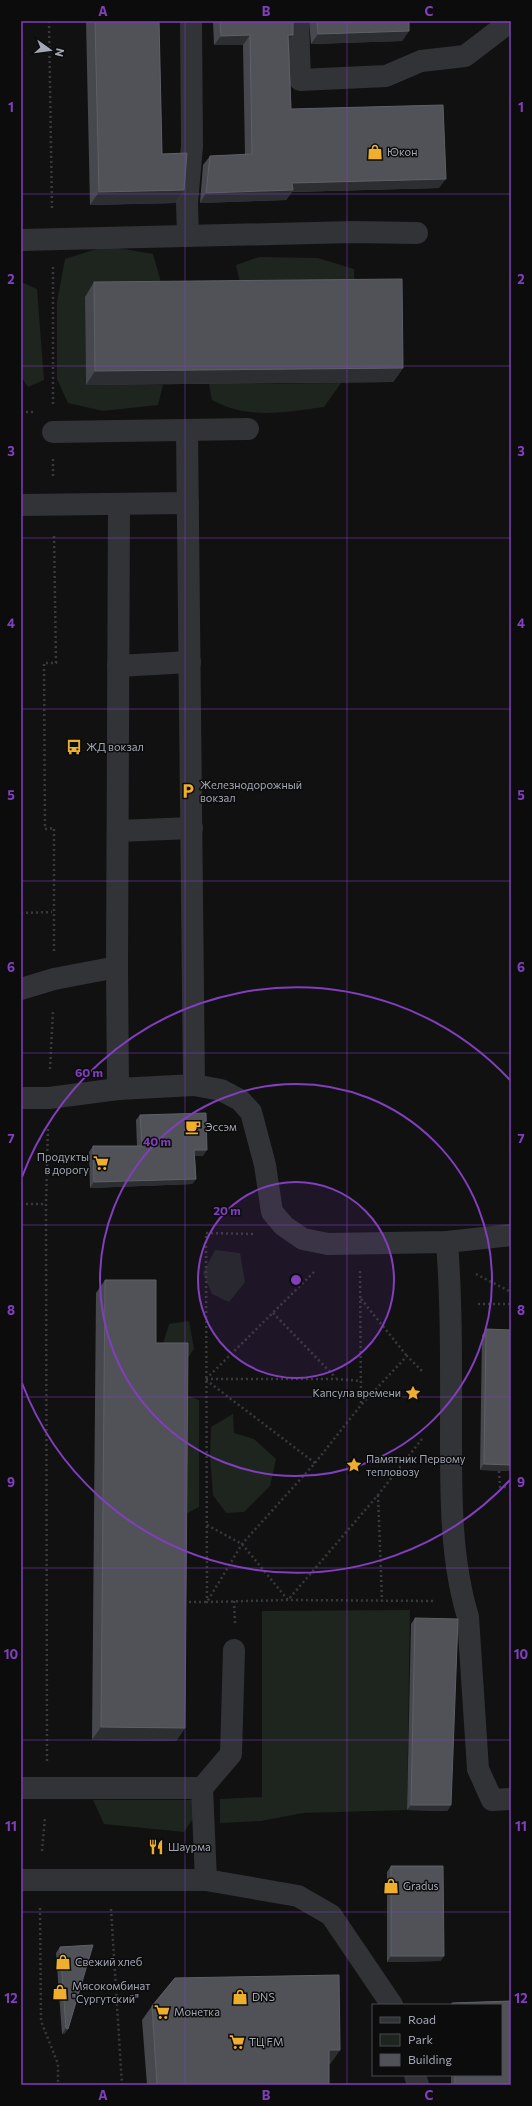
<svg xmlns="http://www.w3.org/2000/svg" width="532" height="2106" font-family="Commissioner,sans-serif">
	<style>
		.green { fill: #1d251e }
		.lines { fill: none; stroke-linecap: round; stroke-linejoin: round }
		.path { stroke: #383a3e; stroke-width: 2.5; stroke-dasharray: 2 3; stroke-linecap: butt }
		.minor { stroke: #323337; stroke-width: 22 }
		.wall { fill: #47484d }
		.shaded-wall { fill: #2d2e31 }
		.building { fill: #515258; stroke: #5d6066 }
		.grid { fill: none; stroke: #813ebd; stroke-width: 1; stroke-opacity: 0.55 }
		.ring { fill: none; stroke: #813ebd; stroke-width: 2 }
		.labels { text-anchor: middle; stroke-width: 3; stroke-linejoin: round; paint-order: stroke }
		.poi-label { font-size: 11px; fill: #a2a7b3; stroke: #0c0c0d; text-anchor: start }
		.centre { fill: #813ebd; stroke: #0c0c0d; stroke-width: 2 }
		.ring-label { font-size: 12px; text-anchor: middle; font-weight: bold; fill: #813ebd; stroke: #0c0c0d; stroke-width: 3; stroke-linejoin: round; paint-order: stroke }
		.neatline { fill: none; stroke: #813ebd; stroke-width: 1.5 }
		.grid-label { font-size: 13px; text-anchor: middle; font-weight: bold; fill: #813ebd }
	</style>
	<rect width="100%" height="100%" fill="#111112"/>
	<g class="green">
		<polygon points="106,246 153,254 165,296 85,297 86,385 163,385 158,405 103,411 68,403 57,379 57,302 65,259"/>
		<polygon points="259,257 318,258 354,269 355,294 243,295 236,265"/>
		<polygon points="21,282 37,289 44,380 28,387 21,377"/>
		<path d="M341,383L324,407C285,412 248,420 212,400L209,384Z"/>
		<polygon points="215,1250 240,1253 245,1282 229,1302 212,1294 203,1273"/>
		<polygon points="189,1321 194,1349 179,1371 159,1356 169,1324"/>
		<polygon points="178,1392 199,1400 199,1507 178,1518"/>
		<polygon points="233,1414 234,1433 254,1439 276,1459 270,1486 244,1512 226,1513 213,1495 210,1457 211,1427"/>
		<polygon points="410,1610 407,1810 303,1813 261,1821 220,1823 220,1799 262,1797 262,1611"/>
		<polygon points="93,1800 195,1800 194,1817 184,1832 104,1824"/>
	</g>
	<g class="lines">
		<g class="path">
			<polyline points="49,21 52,210"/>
			<polyline points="53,267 53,404"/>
			<polyline points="21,412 33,412"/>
			<polyline points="53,459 53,476"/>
			<polyline points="21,913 52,912"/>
			<polyline points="54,951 54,828 45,829 44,663 56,663 54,533"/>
			<polyline points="50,1069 53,1010"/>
			<polyline points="21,1204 46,1204"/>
			<polyline points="253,1234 206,1233 207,1602 288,1600 435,1601"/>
			<polyline points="360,1271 361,1404"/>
			<polyline points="476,1274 511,1292"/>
			<polyline points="361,1299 407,1356"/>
			<polyline points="478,1304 511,1304"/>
			<polyline points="273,1313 336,1378"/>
			<polyline points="206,1379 315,1271"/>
			<polyline points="206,1379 336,1379 361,1381"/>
			<polyline points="206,1380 315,1463"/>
			<polyline points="499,1471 500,1487 511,1487"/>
			<polyline points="378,1495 382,1601"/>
			<polyline points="207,1525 242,1544 288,1600 378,1495 422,1439"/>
			<polyline points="234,1601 235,1623"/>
			<polyline points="184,1602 207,1602 242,1544 315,1463 361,1405 407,1356 422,1371"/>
			<polyline points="47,1761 46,1204 48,1126"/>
			<polyline points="42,1851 45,1817"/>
			<polyline points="40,1908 41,2021 58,2064 58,2085"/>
			<polyline points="111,1909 122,2085"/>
		</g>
		<g class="minor">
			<polyline points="298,21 300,80 386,76 421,61 465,56 511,21"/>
			<polyline points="188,236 187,203 192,146 191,21"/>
			<polyline points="21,240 353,232 417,233"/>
			<polyline points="53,432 248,429"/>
			<polyline points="21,505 188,503"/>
			<polyline points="118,666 190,662"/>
			<polyline points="118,831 192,828"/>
			<polyline points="117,967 118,1089"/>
			<polyline points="21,989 54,979 117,967 119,504"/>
			<polyline points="194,1085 221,1090 240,1100 251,1112 265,1165 272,1212 284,1226 303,1239 328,1244 447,1242 511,1235"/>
			<polyline points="21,1098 49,1098 118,1089 194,1085 187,430"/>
			<path d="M447,1242C452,1308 451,1375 451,1442C451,1499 451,1561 468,1617L478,1769L492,1800L511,1799"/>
			<polyline points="21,1788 202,1788 231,1754 234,1650"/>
			<polyline points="202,1788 206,1880"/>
			<polyline points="21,1880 206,1880 298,1896 331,1915 392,2005"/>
			<polyline points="415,2075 418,2085"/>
		</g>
	</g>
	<g class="wall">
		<polygon points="86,21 159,21 162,154 184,190 175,203 90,205"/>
		<polygon points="213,21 293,21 293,35 289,41 291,109 439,188 292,192 286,200 200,203 203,165 210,156 245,155 243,45 214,45"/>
		<polygon points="309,21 409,21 409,31 402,41 311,44"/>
		<polygon points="94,282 403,368 393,382 86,385 85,297"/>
		<polygon points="140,1115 203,1156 195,1156 196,1179 192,1184 90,1188 89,1152 93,1146 137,1146 136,1120"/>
		<polygon points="105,1280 156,1343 185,1728 176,1741 92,1740 96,1293"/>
		<polygon points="486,1329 511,1330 511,1471 480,1470 482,1335"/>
		<polygon points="415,1618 451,1805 447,1811 407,1810 411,1624"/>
		<polygon points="391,1866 444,1956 440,1961 387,1962 387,1872"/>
		<polygon points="60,1947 68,2029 64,2034 62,2034 56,1953"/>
		<polygon points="511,2001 511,2085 451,2085 451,2075 501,2075 501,2005 450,2005 452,2003"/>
		<polygon points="152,2006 340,2050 330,2064 329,2064 329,2085 147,2085 142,2020"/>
	</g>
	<g class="shaded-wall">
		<polygon points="409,31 402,41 311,44 318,34"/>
		<polygon points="250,35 243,45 214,45 221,36"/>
		<polygon points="288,35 293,35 286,45"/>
		<polygon points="446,179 439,188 292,192 286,200 200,203 206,193 292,183"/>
		<polygon points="184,190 175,203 90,205 99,192"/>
		<polygon points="403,368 393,382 86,385 95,371"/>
		<polygon points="194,1150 207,1150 203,1156 190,1156"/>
		<polygon points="196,1179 192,1184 90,1188 94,1182"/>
		<polygon points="484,1464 511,1465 511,1471 480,1470"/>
		<polygon points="101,1727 185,1728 176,1741 92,1740"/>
		<polygon points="411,1805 451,1805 447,1811 407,1810"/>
		<polygon points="391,1956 444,1956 440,1961 387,1962"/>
		<polygon points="66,2028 68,2029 64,2034 62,2034"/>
		<polygon points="329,2050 340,2050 330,2064 319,2064"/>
	</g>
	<g class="building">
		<polygon points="95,21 159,21 162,154 187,153 184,190 99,192"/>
		<polygon points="220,21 293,21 293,35 288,35 291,109 443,105 446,179 292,183 293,190 206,193 210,156 252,154 250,35 221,36"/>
		<polygon points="317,21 409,21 409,31 318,34"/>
		<polygon points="402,279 403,368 95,371 94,282"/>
		<polygon points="206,1113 207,1150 194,1150 196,1179 94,1182 93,1146 142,1146 140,1115"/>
		<polygon points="105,1280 156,1280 156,1343 188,1343 185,1728 101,1727"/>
		<polygon points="486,1329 511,1330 511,1465 484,1464"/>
		<polygon points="415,1618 458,1619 451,1805 411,1805"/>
		<polygon points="391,1866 443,1866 444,1956 391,1956"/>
		<polygon points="93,1945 68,2029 66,2028 60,1947"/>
		<polygon points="339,1975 340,2050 329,2050 329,2085 157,2085 152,2006 175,1978"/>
		<polygon points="511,2001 511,2085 455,2085 455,2075 501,2075 501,2005 452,2005 452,2003"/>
	</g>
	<path class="grid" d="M185,21V2085M347,21V2085M21,194H511M21,366H511M21,538H511M21,709H511M21,881H511M21,1053H511M21,1225H511M21,1397H511M21,1568H511M21,1740H511M21,1912H511"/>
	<circle cx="296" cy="1280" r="98" fill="#813ebd" fill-opacity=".12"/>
	<g class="ring">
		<circle cx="296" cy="1280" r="98"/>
		<circle cx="296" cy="1280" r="196"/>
		<path d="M510 1480A293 293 0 0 1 22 1383M22 1177A293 293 0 0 1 510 1080"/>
	</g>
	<defs>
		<symbol id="shop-bare" viewBox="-9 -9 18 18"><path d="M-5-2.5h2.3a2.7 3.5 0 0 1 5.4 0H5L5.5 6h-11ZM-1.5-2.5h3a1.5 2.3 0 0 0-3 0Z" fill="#efaf2c" stroke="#0c0c0d" stroke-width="2.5" paint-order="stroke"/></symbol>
		<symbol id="bus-bare" viewBox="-9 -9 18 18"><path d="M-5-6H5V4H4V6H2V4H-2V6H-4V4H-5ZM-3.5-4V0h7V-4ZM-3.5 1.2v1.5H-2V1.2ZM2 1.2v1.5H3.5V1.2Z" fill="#efaf2c" stroke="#0c0c0d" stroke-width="2.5" paint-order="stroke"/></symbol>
		<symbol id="parking-bare" viewBox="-9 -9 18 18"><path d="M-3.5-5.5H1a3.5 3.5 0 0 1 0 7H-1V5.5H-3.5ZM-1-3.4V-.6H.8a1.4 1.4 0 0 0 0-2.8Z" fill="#efaf2c" stroke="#0c0c0d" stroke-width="2.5" paint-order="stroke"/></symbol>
		<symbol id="cafe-bare" viewBox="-9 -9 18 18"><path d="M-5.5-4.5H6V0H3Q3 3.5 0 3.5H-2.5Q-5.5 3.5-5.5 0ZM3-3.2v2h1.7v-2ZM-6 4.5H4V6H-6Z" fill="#efaf2c" stroke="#0c0c0d" stroke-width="2.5" paint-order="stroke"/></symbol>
		<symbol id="supermarket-bare" viewBox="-9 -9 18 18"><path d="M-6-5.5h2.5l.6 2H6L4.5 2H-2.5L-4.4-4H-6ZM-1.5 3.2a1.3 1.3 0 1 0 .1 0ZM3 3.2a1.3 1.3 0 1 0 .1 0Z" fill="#efaf2c" stroke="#0c0c0d" stroke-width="2.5" paint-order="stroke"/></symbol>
		<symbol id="sight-bare" viewBox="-9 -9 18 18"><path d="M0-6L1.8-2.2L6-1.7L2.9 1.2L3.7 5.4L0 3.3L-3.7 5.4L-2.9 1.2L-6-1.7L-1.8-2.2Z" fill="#efaf2c" stroke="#0c0c0d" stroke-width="2.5" paint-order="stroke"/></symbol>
		<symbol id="restaurant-bare" viewBox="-9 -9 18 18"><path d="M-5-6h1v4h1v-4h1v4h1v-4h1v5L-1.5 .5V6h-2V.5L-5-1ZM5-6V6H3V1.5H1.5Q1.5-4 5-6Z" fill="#efaf2c" stroke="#0c0c0d" stroke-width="2.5" paint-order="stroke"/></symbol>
	</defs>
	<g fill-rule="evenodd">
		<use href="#shop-bare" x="364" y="141" width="22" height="22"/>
		<use href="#bus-bare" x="63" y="736" width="22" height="22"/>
		<use href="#parking-bare" x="177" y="780" width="22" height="22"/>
		<use href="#cafe-bare" x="182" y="1116" width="22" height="22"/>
		<use href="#supermarket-bare" x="90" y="1152" width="22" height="22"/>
		<use href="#sight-bare" x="402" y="1382" width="22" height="22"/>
		<use href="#sight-bare" x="343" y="1454" width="22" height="22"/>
		<use href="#restaurant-bare" x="145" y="1836" width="22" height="22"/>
		<use href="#shop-bare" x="380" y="1875" width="22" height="22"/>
		<use href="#shop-bare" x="52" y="1951" width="22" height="22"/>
		<use href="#shop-bare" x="49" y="1981" width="22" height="22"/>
		<use href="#shop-bare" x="229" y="1986" width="22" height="22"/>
		<use href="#supermarket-bare" x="151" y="2001" width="22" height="22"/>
		<use href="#supermarket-bare" x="226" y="2031" width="22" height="22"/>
	</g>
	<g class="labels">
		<g class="poi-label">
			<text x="387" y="156">Юкон</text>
			<text x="86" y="751">ЖД вокзал</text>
			<text x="200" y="789">Железнодорожный<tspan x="200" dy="13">вокзал</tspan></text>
			<text x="205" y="1131">Эссэм</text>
			<text x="89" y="1161" text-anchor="end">Продукты<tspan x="89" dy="13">в дорогу</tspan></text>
			<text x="401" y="1397" text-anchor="end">Капсула времени</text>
			<text x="366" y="1463">Памятник Первому<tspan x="366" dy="13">тепловозу</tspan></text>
			<text x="168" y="1851">Шаурма</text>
			<text x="403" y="1890">Gradus</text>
			<text x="75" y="1966">Свежий хлеб</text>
			<text x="72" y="1990">Мясокомбинат<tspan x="72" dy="13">"Сургутский"</tspan></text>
			<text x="252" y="2001">DNS</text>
			<text x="174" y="2016">Монетка</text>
			<text x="249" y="2046">ТЦ FM</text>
		</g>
	</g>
	<circle cx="296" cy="1280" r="6" class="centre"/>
	<g class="ring-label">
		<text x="89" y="1077">60 m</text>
		<text x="157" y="1146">40 m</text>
		<text x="227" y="1215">20 m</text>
	</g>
	<rect width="532" height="2106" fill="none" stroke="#0c0c0d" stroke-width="44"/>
	<rect x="372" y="2004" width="130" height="72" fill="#0c0c0d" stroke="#484a4f"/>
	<rect x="380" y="2017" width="20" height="6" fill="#323337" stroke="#484a4f"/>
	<text x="408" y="2024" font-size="12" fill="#a2a7b3">Road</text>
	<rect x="380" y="2034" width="20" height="12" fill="#1d251e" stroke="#484a4f"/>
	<text x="408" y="2044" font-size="12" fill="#a2a7b3">Park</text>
	<rect x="380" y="2054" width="20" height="12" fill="#515258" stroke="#484a4f"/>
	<text x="408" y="2064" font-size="12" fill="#a2a7b3">Building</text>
	<g transform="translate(50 50) rotate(104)" stroke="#0c0c0d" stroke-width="3" paint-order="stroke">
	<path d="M0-3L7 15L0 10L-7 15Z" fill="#a2a7b3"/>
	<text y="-6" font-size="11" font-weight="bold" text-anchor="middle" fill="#a2a7b3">N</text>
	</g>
	<rect x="22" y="22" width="488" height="2062" class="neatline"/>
	<g class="grid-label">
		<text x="103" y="16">A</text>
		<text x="266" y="16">B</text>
		<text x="429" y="16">C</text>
		<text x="11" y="112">1</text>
		<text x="521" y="112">1</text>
		<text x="11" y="284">2</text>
		<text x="521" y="284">2</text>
		<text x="11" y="456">3</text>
		<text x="521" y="456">3</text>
		<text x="11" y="628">4</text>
		<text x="521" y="628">4</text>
		<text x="11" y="800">5</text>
		<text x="521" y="800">5</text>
		<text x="11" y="972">6</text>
		<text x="521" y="972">6</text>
		<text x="11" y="1143">7</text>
		<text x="521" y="1143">7</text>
		<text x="11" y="1315">8</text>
		<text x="521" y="1315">8</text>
		<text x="11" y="1487">9</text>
		<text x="521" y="1487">9</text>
		<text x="11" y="1659">10</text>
		<text x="521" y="1659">10</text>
		<text x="11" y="1831">11</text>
		<text x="521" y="1831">11</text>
		<text x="11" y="2003">12</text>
		<text x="521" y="2003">12</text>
		<text x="103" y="2100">A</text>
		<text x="266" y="2100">B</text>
		<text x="429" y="2100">C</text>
	</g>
</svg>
